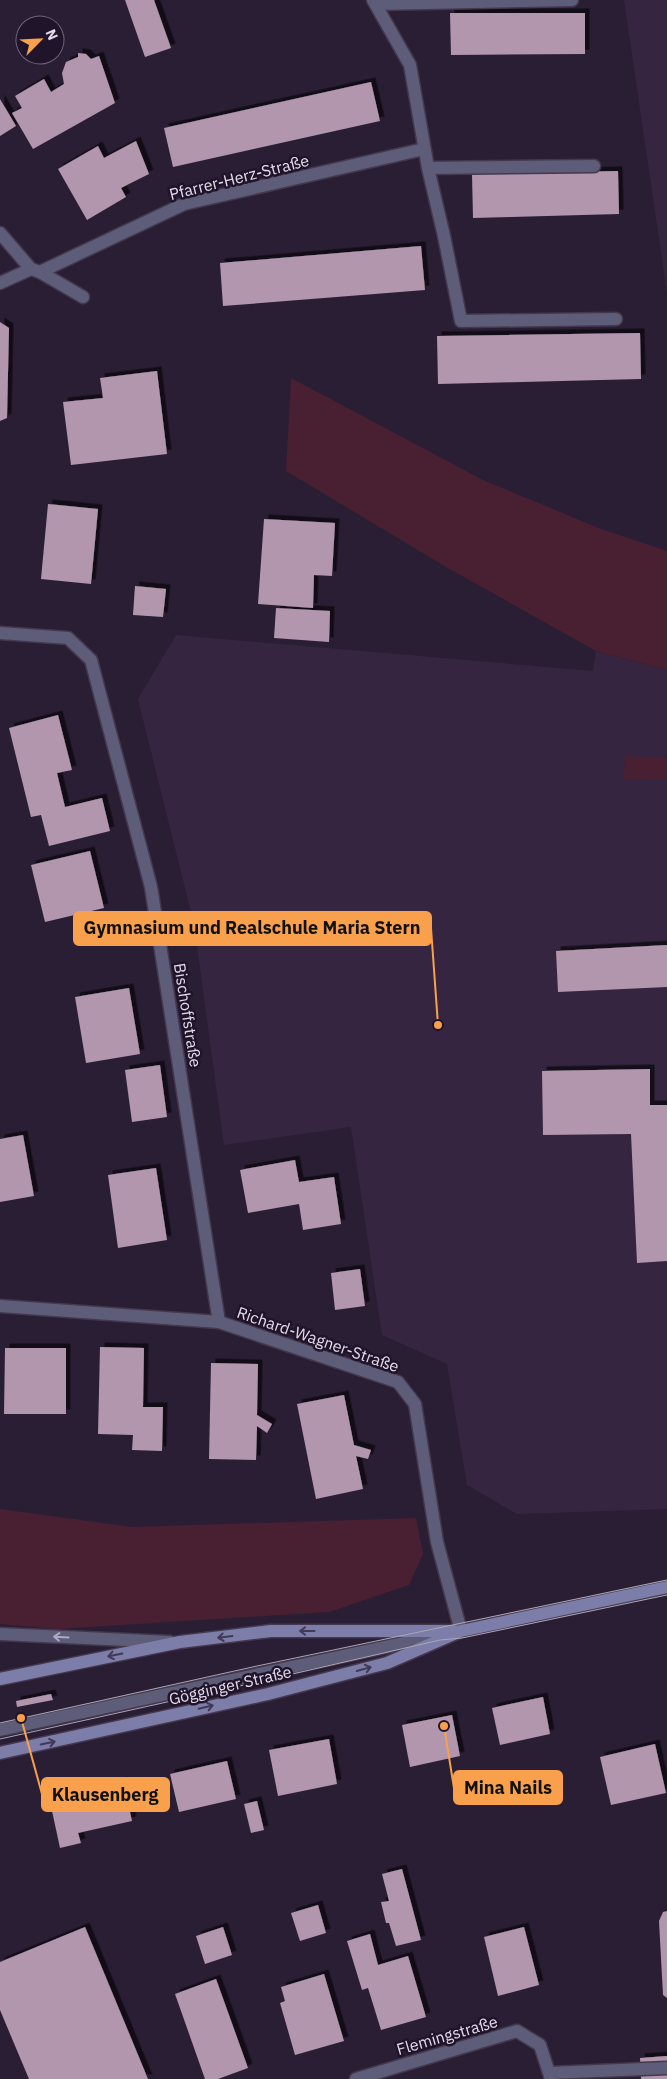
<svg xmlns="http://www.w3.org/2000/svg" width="667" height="2079" font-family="'IBM Plex Sans',sans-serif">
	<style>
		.built { fill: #352541 }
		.green { fill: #491f32 }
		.building { fill: #b196ad; filter: url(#shadow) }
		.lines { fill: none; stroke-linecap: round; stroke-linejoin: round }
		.service-casing { stroke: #44384e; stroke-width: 15 }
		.minor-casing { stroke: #44384e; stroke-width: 15 }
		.tertiary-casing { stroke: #44384e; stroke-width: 15 }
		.secondary-casing { stroke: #44384e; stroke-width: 15 }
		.service { stroke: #5d5d79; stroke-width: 12 }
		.minor { stroke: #5d5d79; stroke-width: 12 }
		.tertiary { stroke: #5d5d79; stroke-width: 12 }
		.secondary { stroke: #7d7da9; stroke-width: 12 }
		.tram { stroke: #ada4b6; stroke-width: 1 }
		.oneway { stroke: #413956 }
		.oneway2 { stroke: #ada9bd }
		.labels { text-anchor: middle; stroke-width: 5; stroke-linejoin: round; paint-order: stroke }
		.street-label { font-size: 16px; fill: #e3dbeb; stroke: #20142a }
		.leader { fill: none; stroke: #f8a04b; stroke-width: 2 }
		.callout-dot { fill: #f8a04b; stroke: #20142a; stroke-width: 2 }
		.callout { fill: #f8a04b; stroke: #f8a04b; stroke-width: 2 }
		.callout-label { font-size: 18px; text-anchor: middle; font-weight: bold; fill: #111 }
	</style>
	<defs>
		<filter id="shadow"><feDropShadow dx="4.5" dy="-4.5" stdDeviation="0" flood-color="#0009"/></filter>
	</defs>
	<rect width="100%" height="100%" fill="#2a1e35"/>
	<g class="built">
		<polygon points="624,0 667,0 667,293"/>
		<polygon points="176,635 593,671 596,651 667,670 667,1509 517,1514 467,1485 447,1364 382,1335 351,1127 224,1145 194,924 138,699"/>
	</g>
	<g class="green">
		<polygon points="291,378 483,480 601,529 667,551 667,670 596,651 446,567 286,471"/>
		<polygon points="625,756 667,758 667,780 624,779"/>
		<polygon points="0,1509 132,1527 416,1518 423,1554 409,1585 329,1612 57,1629 0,1624"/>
	</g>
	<g class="building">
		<polygon points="125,0 154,0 171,48 145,57"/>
		<polygon points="450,13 585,13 585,54 451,55"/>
		<polygon points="78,53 86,54 91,59 99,56 115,103 33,149 12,113 22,108 15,96 44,79 51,92 64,84 62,73 66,62 78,57"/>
		<polygon points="371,82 380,121 173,167 164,128"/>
		<polygon points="0,99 16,126 0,136"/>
		<polygon points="136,141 149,174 121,188 126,197 87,220 58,169 98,146 104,158"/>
		<polygon points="618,171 619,214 473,218 472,174"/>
		<polygon points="421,246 425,290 223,306 220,263"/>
		<polygon points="0,322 9,328 7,418 0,421"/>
		<polygon points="640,333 641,379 438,384 437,336"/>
		<polygon points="157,371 167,454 71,465 63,402 103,398 100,378"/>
		<polygon points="48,504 98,509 91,584 41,579"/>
		<polygon points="264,519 335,523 332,576 314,575 313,608 258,604"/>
		<polygon points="135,586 166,589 163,617 133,615"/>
		<polygon points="276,608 330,611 329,642 274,638"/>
		<polygon points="58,715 72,770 57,773 65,807 102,798 110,831 49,846 41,815 31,817 9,728"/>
		<polygon points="90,851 104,908 45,922 31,865"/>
		<polygon points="667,945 667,987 558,992 556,951"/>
		<polygon points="129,988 140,1054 86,1063 75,997"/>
		<polygon points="160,1065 167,1117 132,1122 125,1070"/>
		<polygon points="650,1069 650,1105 667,1105 667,1261 637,1263 631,1134 543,1135 542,1071"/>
		<polygon points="23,1135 34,1196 0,1202 0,1139"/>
		<polygon points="295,1160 299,1182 334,1177 341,1224 303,1230 299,1204 248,1213 240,1170"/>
		<polygon points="156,1168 167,1240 118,1248 108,1175"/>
		<polygon points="360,1269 365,1306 335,1310 331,1273"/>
		<polygon points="100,1347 144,1348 143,1407 163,1407 162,1451 132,1450 133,1435 98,1434"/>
		<polygon points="5,1348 66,1348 66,1414 4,1414"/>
		<polygon points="211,1363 258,1364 257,1415 272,1424 267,1433 257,1426 256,1460 209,1459"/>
		<polygon points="344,1395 354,1445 371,1450 368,1459 356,1456 363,1489 316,1499 297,1404"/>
		<polygon points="51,1694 53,1700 17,1707 16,1701"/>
		<polygon points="543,1697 550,1734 500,1745 492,1708"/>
		<polygon points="452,1715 460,1756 410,1767 402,1725"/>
		<polygon points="329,1739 337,1784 278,1796 269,1750"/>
		<polygon points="655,1744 666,1793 611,1805 600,1757"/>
		<polygon points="227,1761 236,1799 179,1812 170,1774"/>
		<polygon points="123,1781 132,1821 78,1833 81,1843 60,1848 49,1797"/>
		<polygon points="257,1801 264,1830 251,1833 244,1804"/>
		<polygon points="402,1869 421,1940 396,1946 389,1923 386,1923 381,1902 389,1901 382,1874"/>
		<polygon points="318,1905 326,1933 300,1941 291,1913"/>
		<polygon points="667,1911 667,1998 663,1995 659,1921 663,1912"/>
		<polygon points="85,1927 148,2079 29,2079 0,2010 0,1962"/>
		<polygon points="223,1927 232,1955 205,1964 196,1936"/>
		<polygon points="524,1927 539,1985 498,1996 484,1937"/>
		<polygon points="370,1934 378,1965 408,1956 426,2017 381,2030 368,1988 362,1990 347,1941"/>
		<polygon points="324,1974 344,2041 295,2055 280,2003 285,2001 281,1987"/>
		<polygon points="216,1979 248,2068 218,2079 205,2079 175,1994"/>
		<polygon points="667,2056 667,2079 641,2079 640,2058"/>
	</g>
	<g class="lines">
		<defs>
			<g id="service">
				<polyline points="373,0 410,65 428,168 444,236 461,321 616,319"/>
				<polyline points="376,4 572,0"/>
				<polyline points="428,168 594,166"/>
				<polyline points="40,272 184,204 424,149"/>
				<polyline points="40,272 83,297"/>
				<polyline points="0,283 31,269"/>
				<polyline points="0,1730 445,1634"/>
				<polyline points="550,2073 667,2068"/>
			</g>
			<g id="minor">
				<polyline points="0,233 31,269 40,272"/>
				<polyline points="0,633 68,638 91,660 151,887 219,1322"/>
				<polyline points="0,1306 219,1322 398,1382 415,1404 437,1542 461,1631"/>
				<polyline points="356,2079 517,2031 540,2045 551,2079"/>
			</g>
			<polyline id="tertiary" points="0,1634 170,1642"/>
			<g id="secondary">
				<polyline points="0,1679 180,1642 271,1631 454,1631"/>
				<polyline points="0,1753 268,1694 387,1663 461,1631 667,1587"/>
			</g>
		</defs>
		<use href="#service" class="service-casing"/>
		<use href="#minor" class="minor-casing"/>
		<use href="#tertiary" class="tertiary-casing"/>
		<use href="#secondary" class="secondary-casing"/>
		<use href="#service" class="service"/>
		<use href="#minor" class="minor"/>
		<use href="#tertiary" class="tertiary"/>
		<use href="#secondary" class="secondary"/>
		<g class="tram">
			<polyline points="0,1723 257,1666 667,1580"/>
			<polyline points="0,1739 262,1681 440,1640 462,1638 667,1595"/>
		</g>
	</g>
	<defs><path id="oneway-shaft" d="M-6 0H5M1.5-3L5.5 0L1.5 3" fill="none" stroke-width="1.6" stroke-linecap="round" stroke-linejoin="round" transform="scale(1.25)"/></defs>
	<g class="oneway">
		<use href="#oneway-shaft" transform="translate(307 1631) rotate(-180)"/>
		<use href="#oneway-shaft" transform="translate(225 1637) rotate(173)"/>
		<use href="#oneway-shaft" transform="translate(115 1655) rotate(169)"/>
		<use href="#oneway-shaft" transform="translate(364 1669) rotate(-15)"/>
		<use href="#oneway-shaft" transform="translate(206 1707) rotate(-13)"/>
		<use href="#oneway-shaft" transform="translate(48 1743) rotate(-12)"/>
	</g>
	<use class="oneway2" href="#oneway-shaft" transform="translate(61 1637) rotate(-177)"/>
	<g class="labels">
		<g class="street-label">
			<text transform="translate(239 177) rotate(-14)" y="6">Pfarrer-Herz-Straße</text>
			<text transform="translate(188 1015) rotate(81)" y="6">Bischoffstraße</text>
			<text transform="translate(318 1339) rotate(19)" y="6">Richard-Wagner-Straße</text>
			<text transform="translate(230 1685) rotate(-13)" y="6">Gögginger Straße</text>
			<text transform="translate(447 2035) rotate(-16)" y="6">Flemingstraße</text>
		</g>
	</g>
	<path class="leader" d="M438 1025L431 928M444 1726L454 1788M21 1718L42 1794"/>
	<g class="callout-dot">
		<circle cx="438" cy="1025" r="5"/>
		<circle cx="444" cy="1726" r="5"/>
		<circle cx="21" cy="1718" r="5"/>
	</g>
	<g class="callout">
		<rect x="74" y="912" width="357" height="33" rx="5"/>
		<rect x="454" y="1771" width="108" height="33" rx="5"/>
		<rect x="42" y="1778" width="127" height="33" rx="5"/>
	</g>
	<g class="callout-label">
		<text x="252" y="934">Gymnasium und Realschule Maria Stern</text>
		<text x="508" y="1794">Mina Nails</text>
		<text x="105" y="1801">Klausenberg</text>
	</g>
	<g transform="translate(40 40) rotate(66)"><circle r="24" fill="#20142a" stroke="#6e6477"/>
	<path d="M0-4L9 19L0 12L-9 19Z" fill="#f8a04b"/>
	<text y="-8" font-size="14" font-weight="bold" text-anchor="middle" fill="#e3dbeb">N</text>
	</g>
</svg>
